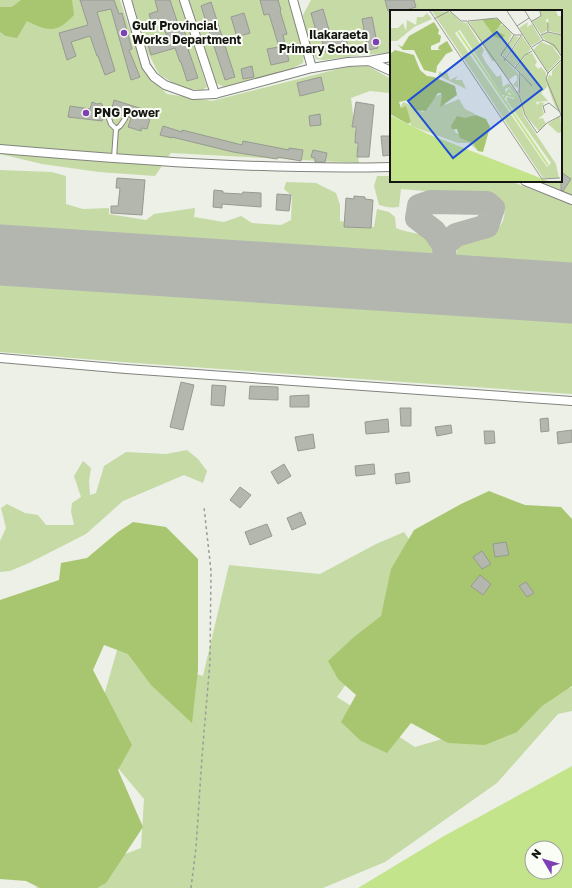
<svg xmlns="http://www.w3.org/2000/svg" width="572" height="888" font-family="'Golos Text',sans-serif">
	<style>
		.green { fill: #c6daa5 }
		.forest { fill: #a8c66f }
		.water { fill: #c4e48c; fill-rule: evenodd }
		.lines { fill: none; stroke-linecap: round; stroke-linejoin: round }
		.taxiway { stroke: #b2b6ae; stroke-width: 24 }
		.runway { stroke: #b2b6ae; stroke-width: 61 }
		.building { fill: #b3b7ae; stroke: #979a92 }
		.lane-casing { stroke: #81847d; stroke-width: 6 }
		.street-casing { stroke: #81847d; stroke-width: 10 }
		.path { stroke: #9b9e97; stroke-width: 1.5; stroke-dasharray: 3 3; stroke-linecap: butt }
		.lane { stroke: #fff; stroke-width: 4 }
		.street { stroke: #fff; stroke-width: 8 }
		.poi-dot { fill: #7d3fb5; stroke: #fafdf5; stroke-width: 1.5 }
		.labels { text-anchor: middle; stroke-width: 4; stroke-linejoin: round; paint-order: stroke }
		.poi-label { font-size: 12px; font-weight: bold; fill: #151613; stroke: #fafdf5; text-anchor: start }
		.inset-river { fill: none; stroke: #c4e48c; stroke-width: 2 }
		.inset-road { fill: none; stroke: #969992; stroke-width: 1 }
		.view { fill: #1d4ed8; fill-opacity: 0.15; stroke: #1d4ed8; stroke-width: 2 }
		.inset-edge { fill: none; stroke: #151613; stroke-width: 2 }
	</style>
	<rect width="100%" height="100%" fill="#ecf0e7"/>
	<g class="green">
		<polygon points="0,0 120,0 144,72 167,94 212,101 346,67 368,66 391,79 391,97 389,93 370,91 351,98 359,163 171,153 155,176 99,172 42,164 0,154"/>
		<polygon points="132,0 180,0 207,87 202,90 181,88 159,74 148,53"/>
		<polygon points="189,0 288,0 304,54 303,63 285,72 226,88 216,83"/>
		<polygon points="311,0 572,0 572,195 540,181 561,181 561,11 391,11 391,53 361,55 324,60 316,59 306,33 303,15"/>
		<path d="M0,170L52,172L66,176V204L83,209L109,208V214L146,220L154,214L195,208L194,217L224,222L241,216L252,223L281,225L291,220L292,196L284,189L286,182L316,183L336,193L340,205V221L374,227L377,209L389,212L395,217L396,228C416,237 438,229 438,259C437,268 428,271 420,274L0,245Z"/>
		<path d="M377,176H391V181H510L572,205V286L478,278C458,272 452,266 459,245C469,241 479,239 489,235C506,227 511,205 494,194L473,195L401,189L399,207C391,208 386,207 379,205L374,186Z"/>
		<polygon points="0,265 490,300 540,300 572,303 572,394 122,362 0,352"/>
		<polygon points="187,450 198,459 207,471 203,483 184,475 123,501 86,534 29,563 10,571 0,572 0,541 6,528 1,508 7,504 25,513 38,515 46,525 74,525 71,511 72,503 81,497 74,476 83,461 91,468 89,481 90,495 96,493 104,466 126,452 166,454"/>
		<polygon points="404,532 428,567 337,697 415,747 466,732 572,687 572,711 558,714 497,783 385,862 323,888 35,888 141,848 144,799 92,737 122,633 157,663 203,676 229,565 320,574 376,544"/>
	</g>
	<g class="forest">
		<path d="M21,0H72L74,15C57,33 49,32 27,21L17,38L6,36L0,32V7H12Z"/>
		<polygon points="489,491 525,505 561,507 572,519 572,686 542,706 517,732 485,745 448,743 411,723 387,753 361,741 341,722 356,695 338,679 328,661 354,637 381,616 391,569 414,530 461,504"/>
		<polygon points="133,522 166,527 198,559 198,670 192,723 151,685 128,654 104,645 93,670 132,745 118,770 143,827 106,883 97,888 40,888 26,881 0,879 0,600 59,580 61,563 87,558 118,532"/>
	</g>
	<path class="water" d="M572,766V888H358L444,836ZM532,848H556V872H532Z"/>
	<g class="lines">
		<polyline class="taxiway" points="444,245 456,235 487,226 493,208 487,203 431,202 419,206 417,218 434,231 444,245 446,284"/>
		<polyline class="runway" points="0,255 572,293"/>
	</g>
	<g class="building">
		<polygon points="80,0 114,0 119,14 122,13 132,49 129,50 140,77 131,80 111,9 97,12 115,71 105,75 98,56 97,56 90,36 71,42 76,56 67,60 59,33 88,25"/>
		<polygon points="155,0 170,0 180,30 183,28 187,39 185,40 198,78 187,81 181,62 180,62 175,48 151,55 148,45 168,39 162,24 153,27 149,14 158,11"/>
		<polygon points="260,0 278,0 281,10 280,11 287,34 283,35 289,61 271,65 267,49 279,47 269,14 264,15"/>
		<polygon points="385,0 414,0 416,7 403,11 388,11"/>
		<polygon points="211,2 235,77 225,80 201,6"/>
		<polygon points="323,9 331,37 345,34 349,51 342,53 341,49 325,52 319,30 316,31 311,13"/>
		<polygon points="244,13 250,33 237,37 231,17"/>
		<polygon points="372,17 378,48 368,50 362,19"/>
		<polygon points="252,66 254,77 243,79 241,69"/>
		<polygon points="321,77 324,90 300,96 297,83"/>
		<polygon points="114,100 152,112 147,129 142,128 141,131 128,127 131,118 111,112"/>
		<polygon points="92,102 97,104 101,103 104,108 102,121 68,117 70,106 90,109"/>
		<polygon points="356,102 374,105 369,157 357,157 358,143 355,143 356,127 352,127"/>
		<polygon points="320,114 321,125 310,126 309,116"/>
		<polygon points="163,126 182,132 182,130 242,145 243,141 289,150 289,148 303,150 301,161 278,157 277,159 233,152 172,137 172,138 160,135"/>
		<polygon points="381,136 391,136 391,155 383,156"/>
		<polygon points="313,150 327,153 325,162 315,162 315,158 311,157"/>
		<polygon points="561,172 571,179 563,191 561,190"/>
		<polygon points="117,178 145,180 142,215 111,213 111,206 118,206 120,188 116,188"/>
		<polygon points="214,190 223,191 223,193 242,194 243,192 261,193 261,207 222,204 222,208 213,207"/>
		<polygon points="277,194 291,195 289,211 276,210"/>
		<polygon points="354,196 365,197 365,199 373,200 371,228 344,227 346,198 354,199"/>
		<polygon points="181,382 194,385 183,430 170,427"/>
		<polygon points="212,385 226,386 224,406 211,405"/>
		<polygon points="250,386 278,387 278,400 249,399"/>
		<polygon points="309,395 309,407 290,407 290,396"/>
		<polygon points="400,408 411,408 411,426 401,426"/>
		<polygon points="548,418 549,431 541,432 540,419"/>
		<polygon points="388,419 389,432 366,434 365,422"/>
		<polygon points="451,425 452,433 437,436 435,427"/>
		<polygon points="572,430 572,442 558,444 557,432"/>
		<polygon points="484,431 494,431 495,443 485,444"/>
		<polygon points="313,434 315,448 298,451 295,437"/>
		<polygon points="284,464 291,476 278,484 271,472"/>
		<polygon points="374,464 375,474 356,476 355,466"/>
		<polygon points="409,472 410,482 396,484 395,474"/>
		<polygon points="240,487 251,495 240,508 230,500"/>
		<polygon points="301,512 306,524 292,530 287,518"/>
		<polygon points="267,524 272,536 250,545 245,532"/>
		<polygon points="506,542 509,555 495,557 493,544"/>
		<polygon points="482,551 491,564 482,569 473,557"/>
		<polygon points="480,575 491,584 483,595 471,586"/>
		<polygon points="526,582 534,593 527,597 519,586"/>
	</g>
	<g class="lines">
		<defs>
			<g id="lane">
				<polyline points="108,116 111,124 116,129 114,158"/>
				<polyline points="116,129 120,126 125,119"/>
			</g>
			<g id="street">
				<polyline points="127,0 146,66 154,77 165,85 193,95 215,94 312,68 348,62 369,61 391,71"/>
				<polyline points="184,0 215,94"/>
				<polyline points="293,0 312,68"/>
				<polyline points="369,61 391,57"/>
				<path d="M0,149C130,160 261,170 391,167"/>
				<polyline points="525,181 572,200"/>
				<polyline points="0,358 126,369 572,401"/>
			</g>
		</defs>
		<use href="#lane" class="lane-casing"/>
		<use href="#street" class="street-casing"/>
		<polyline class="path" points="191,888 196,848 202,757 210,661 211,571 204,507"/>
		<use href="#lane" class="lane"/>
		<use href="#street" class="street"/>
	</g>
	<g class="poi-dot">
		<circle cx="124" cy="33" r="4"/>
		<circle cx="376" cy="42" r="4"/>
		<circle cx="86" cy="113" r="4"/>
	</g>
	<g class="labels">
		<g class="poi-label">
			<text x="132" y="30">Gulf Provincial<tspan x="132" dy="14">Works Department</tspan></text>
			<text x="368" y="39" text-anchor="end">Ilakaraeta<tspan x="368" dy="14">Primary School</tspan></text>
			<text x="94" y="117">PNG Power</text>
		</g>
	</g>
	<g transform="translate(390 10)">
		<rect width="172" height="172" fill="#ecf0e7"/>
		<path d="M42,1L61,2L71,12L77,13L94,40L92,45L96,53L107,67L111,65L113,77L119,73L128,84L134,106L166,154L169,168H153ZM70,20L112,85H116L115,79L119,77L126,86L124,89L117,87V91L161,153L157,157L65,23ZM151,1H166L168,6H172V24L159,21L158,8L155,11L158,12V20L151,24L142,11L151,7ZM37,3L42,9L24,17L7,31H0L1,18H8L13,13L16,21L17,10L26,15L27,7H33ZM102,8L110,16L113,14L122,24L111,46L129,64L128,78L123,75L127,70V66L125,65L119,70L105,51H102L79,12ZM138,12L137,17L142,14L151,30L141,36L129,18ZM157,23L172,25V45L151,26ZM124,26L129,27L114,49L112,43ZM132,26L141,39L124,57L116,50ZM151,32L162,36L171,48L158,62L143,40ZM142,43L147,52L145,55L148,59L151,57L156,63L157,77L151,83L158,91L146,92L147,95L150,92L154,93L152,97L154,104L148,109L153,108L156,114L149,121L136,106L133,97L129,83L131,65L143,77L126,58L137,44ZM172,50V104L165,96L156,72L159,65L162,66V61ZM50,61L53,64L57,62L60,70L68,66L65,70H72L76,79L51,67L48,65ZM53,83L55,95L69,89L75,99L85,104L84,109L64,110L65,122L84,133L88,141L79,133H68L21,116L20,108L12,103L11,95L14,92L33,102L38,99L41,89ZM170,106L172,122L168,123L158,114Z" fill="#c6daa5" fill-rule="evenodd"/>
		<path d="M92,9H108L112,13L105,21L115,25L112,29L105,27ZM44,12L49,20L48,24L51,26L50,32L41,36V40H51L48,39L49,36L57,31L63,41L56,44L47,56L46,63L34,60L24,40H13L7,34L12,37L19,26ZM5,40L24,45L30,60L37,66L44,67L65,76L67,85L50,97L52,86L51,83H48L36,101L24,100L19,90L9,92L11,98L16,96L21,112L18,114L0,104V44ZM86,105L96,109L100,117L93,142L88,141L83,133L70,128L67,119H62L61,116L67,106L75,108Z" fill="#a8c66f"/>
		<path d="M0,105L38,124L158,171H0Z" fill="#c4e48c"/>
		<path class="inset-river" d="M68,22L158,155M113,89L119,80L125,87L117,85"/>
		<path class="inset-road" d="M40,1L152,169L170,168M60,1L71,11H77L129,85L135,105L147,123L157,113L172,105M117,1L158,63M135,1L153,30L164,35L172,47M44,9L59,1M78,11L107,8L124,25H132M142,11L151,6L150,1M127,16L139,8M158,22L172,25M124,25L111,45L130,63L129,83M151,25L158,22V13M142,37L153,30M114,51L131,26M125,58L135,45L142,41M131,64L142,76M155,103L153,96L159,93L170,102M171,105L156,69L158,63L172,49"/>
		<path class="view" d="M107,22L152,79L63,148L18,91Z"/>
		<rect width="172" height="172" class="inset-edge"/>
	</g>
	<g transform="translate(544 860) rotate(308)"><circle r="19" fill="#fafdf5" stroke="#9ea19b"/>
	<path d="M0-3L7 15L0 10L-7 15Z" fill="#7d3fb5"/>
	<text y="-6" font-size="11" font-weight="bold" text-anchor="middle" fill="#151613">N</text>
	</g>
</svg>
